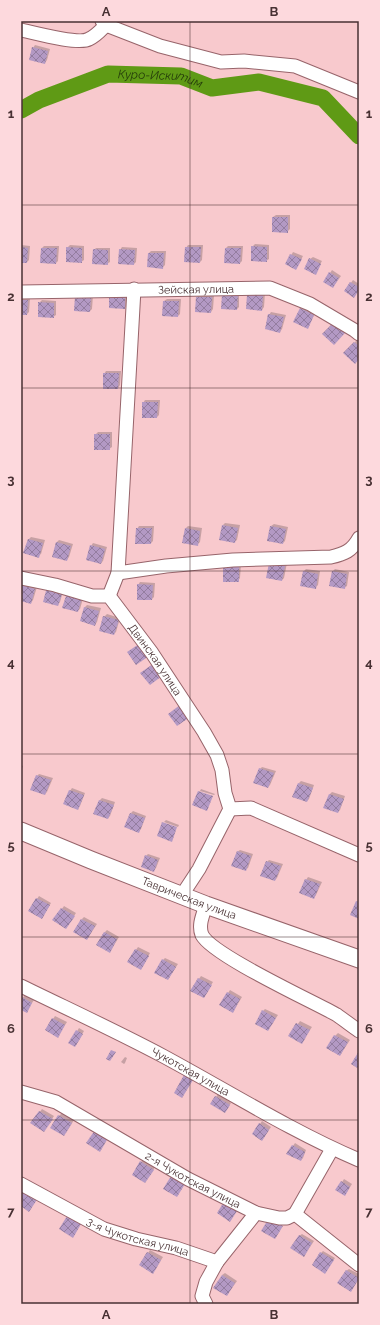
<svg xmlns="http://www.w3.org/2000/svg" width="380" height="1325" font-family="Raleway,sans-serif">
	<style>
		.shadow { fill: #0003 }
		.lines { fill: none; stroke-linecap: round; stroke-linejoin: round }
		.river { stroke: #5f9a15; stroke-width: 17 }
		.building { fill: url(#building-cross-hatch) }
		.minor-casing { stroke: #97646a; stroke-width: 15 }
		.major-casing { stroke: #97646a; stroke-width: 19 }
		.minor { stroke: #fff; stroke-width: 13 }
		.major { stroke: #fff; stroke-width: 17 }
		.grid { fill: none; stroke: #483133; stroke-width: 1; stroke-opacity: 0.55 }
		.labels { text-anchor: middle; stroke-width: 3.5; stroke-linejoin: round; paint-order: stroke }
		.street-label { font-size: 11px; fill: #483133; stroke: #fdd9dd }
		.water-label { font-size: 12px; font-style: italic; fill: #243b0b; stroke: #fdd9dd }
		.neatline { fill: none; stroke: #483133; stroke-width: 1.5 }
		.grid-label { font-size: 13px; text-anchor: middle; font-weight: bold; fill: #483133 }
	</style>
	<defs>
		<pattern id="building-cross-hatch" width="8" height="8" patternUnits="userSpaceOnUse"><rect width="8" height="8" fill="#b399c4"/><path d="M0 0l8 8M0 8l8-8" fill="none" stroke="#947da0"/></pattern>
	</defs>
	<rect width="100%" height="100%" fill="#f8c9cd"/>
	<g class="shadow">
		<polygon points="35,45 50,49 47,60 45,63 33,48"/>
		<polygon points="276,215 290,215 290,229 287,232 273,217"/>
		<polygon points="255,244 269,245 269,259 266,261 252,247"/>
		<polygon points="21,245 30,246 29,260 27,262 21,262"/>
		<polygon points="70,245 84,246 84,260 81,262 67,248"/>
		<polygon points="188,245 203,245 202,260 200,262 186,248"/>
		<polygon points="44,246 59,246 58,261 56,263 42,248"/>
		<polygon points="228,246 243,246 242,261 240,263 226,248"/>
		<polygon points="122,247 137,248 136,262 134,264 120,250"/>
		<polygon points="96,248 110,248 110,262 107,264 94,250"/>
		<polygon points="151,251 166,251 165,265 163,267 148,266 149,253"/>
		<polygon points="293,252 303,256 296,269 286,264"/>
		<polygon points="313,257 322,261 315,274 310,259"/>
		<polygon points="332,270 341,276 333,287 330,273"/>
		<polygon points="353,280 359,284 359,290 345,291"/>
		<polygon points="113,291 127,292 127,306 124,308"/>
		<polygon points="225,292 239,292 239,307 237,309"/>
		<polygon points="251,293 265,293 264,307 262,310 248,295"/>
		<polygon points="93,295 92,309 90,311 75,310"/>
		<polygon points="199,295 214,295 213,309 211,312 197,297"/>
		<polygon points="21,298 30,298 29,312 27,314 21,314"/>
		<polygon points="167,299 181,299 180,314 178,316 164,301"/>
		<polygon points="42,300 56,301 56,315 53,317 39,303"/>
		<polygon points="303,307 316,312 307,328 301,309"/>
		<polygon points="271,312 286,315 282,329 280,332 269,315"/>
		<polygon points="357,340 359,342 359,358 345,353"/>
		<polygon points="106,371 121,371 120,385 118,388 104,374"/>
		<polygon points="145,400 160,400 159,415 157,417 143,403"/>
		<polygon points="98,432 112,432 112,447 109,449 95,435"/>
		<polygon points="225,523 240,525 237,540 234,542 223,525"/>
		<polygon points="274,524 288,527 285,541 283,543 268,540 271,526"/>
		<polygon points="139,526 154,526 153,541 151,543 137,529"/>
		<polygon points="188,526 202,528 200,542 197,545 183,542 186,528"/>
		<polygon points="31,537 45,540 41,554 38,556 24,553 29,539"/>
		<polygon points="59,540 73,544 69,557 67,560 53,556 57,542"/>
		<polygon points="93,543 107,547 103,561 101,563 91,546"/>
		<polygon points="287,563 284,578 282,580 270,564"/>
		<polygon points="241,564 240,578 238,581 224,581"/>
		<polygon points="306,569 320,571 318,585 315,588 304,571"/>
		<polygon points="335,569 349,572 347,586 344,588 333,571"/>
		<polygon points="140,582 155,583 154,597 152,599 138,585"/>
		<polygon points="23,583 37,587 33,600 31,603 21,600 21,585"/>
		<polygon points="51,585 64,588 60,602 58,605"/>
		<polygon points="70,592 84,595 80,609 77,611"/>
		<polygon points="87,605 101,608 97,622 95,625 81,621 85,607"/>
		<polygon points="107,614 120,618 116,632 114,634 104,617"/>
		<polygon points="21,765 23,766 21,772"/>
		<polygon points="262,767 276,771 270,785 268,787 260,769"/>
		<polygon points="39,774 53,778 47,792 45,794 37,776"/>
		<polygon points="301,781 314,785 309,799 307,801 299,783"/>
		<polygon points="72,788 85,793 80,806 78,809 70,791"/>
		<polygon points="201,789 215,794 214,795 200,791"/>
		<polygon points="332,792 345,796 340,810 338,812 330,794"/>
		<polygon points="102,798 115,802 110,816 108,818 94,813 100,800"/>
		<polygon points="133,811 146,816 141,829 139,831 131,813"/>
		<polygon points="166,820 179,825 178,827 164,822"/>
		<polygon points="240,850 253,854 248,868 245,870 237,852"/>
		<polygon points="148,854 160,858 156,868 153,871 146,856"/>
		<polygon points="269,860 283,864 277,878 275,880 267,862"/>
		<polygon points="308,877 322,882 316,895 314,898 306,880"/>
		<polygon points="39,896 51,903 42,918 37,899"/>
		<polygon points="64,906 76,913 66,928 54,920"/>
		<polygon points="84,917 97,924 87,939 82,919"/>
		<polygon points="107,930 119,937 110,952 104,933"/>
		<polygon points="138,947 150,953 143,966 128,961"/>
		<polygon points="165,958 178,964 168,979 163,960"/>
		<polygon points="201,976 213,982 204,997 191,990"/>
		<polygon points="230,990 242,997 233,1012 228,993"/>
		<polygon points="25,995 34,1000 26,1012 21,1009 21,1000"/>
		<polygon points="265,1009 278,1015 268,1030 263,1011"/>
		<polygon points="55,1016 67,1022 58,1036 46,1030"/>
		<polygon points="300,1021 312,1027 302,1042 290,1035"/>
		<polygon points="79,1028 84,1031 77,1043 70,1043"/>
		<polygon points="338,1033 350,1040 340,1055 335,1036"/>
		<polygon points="125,1057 127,1058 125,1063 124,1064 121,1062"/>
		<polygon points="218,1094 231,1103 227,1109 216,1097"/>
		<polygon points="42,1109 54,1116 46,1128 32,1123"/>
		<polygon points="62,1113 74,1120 66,1133 59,1116"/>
		<polygon points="262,1121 271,1127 262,1140 260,1124"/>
		<polygon points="295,1143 306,1150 303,1158 301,1160 288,1153"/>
		<polygon points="143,1160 155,1167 145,1182 141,1162"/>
		<polygon points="344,1179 352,1184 347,1192 337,1190"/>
		<polygon points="302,1234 314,1241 306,1253 299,1236"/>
		<polygon points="150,1250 163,1257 155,1270 148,1253"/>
		<polygon points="323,1251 335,1258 325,1273 321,1253"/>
		<polygon points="349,1269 359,1274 359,1279 353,1288 346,1271"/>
		<polygon points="225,1273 237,1281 227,1295 222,1275"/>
	</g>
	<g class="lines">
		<path class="river" id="s1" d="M21,110L39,100L108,74L181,76L212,88L259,82L323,98L359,136"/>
	</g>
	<g class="building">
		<polygon points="32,47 48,51 45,64 29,60"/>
		<polygon points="272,217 288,217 288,233 272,232"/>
		<polygon points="251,246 267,247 267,262 251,261"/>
		<polygon points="21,247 28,248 27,263 21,263"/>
		<polygon points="66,247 82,248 82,263 66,262"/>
		<polygon points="185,247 201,247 200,263 184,262"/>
		<polygon points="41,248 57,248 56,264 40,263"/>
		<polygon points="225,248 241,248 240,264 224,263"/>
		<polygon points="93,249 108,250 108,265 92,264"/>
		<polygon points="119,249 135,250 134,265 118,264"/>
		<polygon points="148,253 164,253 163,269 147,267"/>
		<polygon points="290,254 302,259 296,270 285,264"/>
		<polygon points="309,258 321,264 316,275 304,269"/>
		<polygon points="329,272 339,278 333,288 323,282"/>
		<polygon points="350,282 359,287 359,290 354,298 344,291"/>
		<polygon points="109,293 125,294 125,309 109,308"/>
		<polygon points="222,294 238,294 237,310 221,309"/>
		<polygon points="247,295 263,295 262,311 246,309"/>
		<polygon points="75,296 91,297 90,312 74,311"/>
		<polygon points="196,297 212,297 211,313 195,312"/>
		<polygon points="21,300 28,300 27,315 21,315"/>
		<polygon points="163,301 179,301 178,317 162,316"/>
		<polygon points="38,302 54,303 54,318 38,317"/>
		<polygon points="300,308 314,315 308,329 293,322"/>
		<polygon points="268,314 284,317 280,333 265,329"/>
		<polygon points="333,323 345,333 334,345 322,334"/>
		<polygon points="354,342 359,346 359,359 355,364 343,353"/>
		<polygon points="103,373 119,373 118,389 103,389"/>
		<polygon points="142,402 158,402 157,418 142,418"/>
		<rect x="94" y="434" width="16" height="16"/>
		<polygon points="222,525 238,528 235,543 219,540"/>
		<polygon points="270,526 286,529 283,544 267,541"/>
		<polygon points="136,528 152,528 151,544 135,544"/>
		<polygon points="185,528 200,531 198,546 182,543"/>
		<polygon points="28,539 43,543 39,558 23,553"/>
		<polygon points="56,542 71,546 67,561 52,557"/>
		<polygon points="90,545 105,549 101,564 86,560"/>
		<polygon points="269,563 285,566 282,581 266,578"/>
		<rect x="223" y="566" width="16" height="16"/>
		<polygon points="303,571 318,574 316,589 300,586"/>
		<polygon points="332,571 347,574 345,589 329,586"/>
		<polygon points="137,584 153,585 152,600 137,600"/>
		<polygon points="21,585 35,589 31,604 21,601"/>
		<polygon points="47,587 63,591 58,606 43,602"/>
		<polygon points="67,593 82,597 78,612 62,608"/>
		<polygon points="84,607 99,611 95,626 80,621"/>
		<polygon points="103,616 119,620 114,635 99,631"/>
		<polygon points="139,644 149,656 136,665 127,652"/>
		<polygon points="153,664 162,676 150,685 140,673"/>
		<polygon points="180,705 190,717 177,726 168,714"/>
		<polygon points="259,768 274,773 268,788 253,783"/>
		<polygon points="36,775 51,780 45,795 30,790"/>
		<polygon points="298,783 313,788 307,802 292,797"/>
		<polygon points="69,790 84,795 78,810 63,804"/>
		<polygon points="198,791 213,796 207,811 192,805"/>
		<polygon points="329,794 344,799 338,813 323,808"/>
		<polygon points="99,800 114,805 108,819 93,814"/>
		<polygon points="130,813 145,818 139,833 124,827"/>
		<polygon points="162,822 177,827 172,842 157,836"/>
		<polygon points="237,851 251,856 246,871 231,866"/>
		<polygon points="145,855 158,860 154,872 141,867"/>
		<polygon points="266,861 281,866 275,881 260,876"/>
		<polygon points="305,879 320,884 314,899 299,893"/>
		<polygon points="36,898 50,905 42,919 28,911"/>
		<polygon points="356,901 359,902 359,919 350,915"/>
		<polygon points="61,908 75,916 66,929 52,920"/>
		<polygon points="81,919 95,926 87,940 73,932"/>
		<polygon points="104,932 117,939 110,953 96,945"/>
		<polygon points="135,949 149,956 141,970 127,962"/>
		<polygon points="162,959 176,967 168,980 154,973"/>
		<polygon points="198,978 212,985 204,998 190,991"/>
		<polygon points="227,992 240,999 233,1013 219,1005"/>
		<polygon points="22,997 32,1003 27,1013 21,1010"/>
		<polygon points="262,1010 276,1018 268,1031 255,1024"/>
		<polygon points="52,1018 65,1025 58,1038 45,1030"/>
		<polygon points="296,1023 310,1030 302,1044 288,1036"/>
		<polygon points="76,1030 83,1034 75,1047 68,1043"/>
		<polygon points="334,1035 348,1042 340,1056 326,1048"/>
		<polygon points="111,1050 116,1052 110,1061 106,1059"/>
		<polygon points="359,1051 359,1069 351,1064"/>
		<polygon points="184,1075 193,1080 182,1098 174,1093"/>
		<polygon points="215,1096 230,1105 225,1113 210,1104"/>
		<polygon points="39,1111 53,1119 44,1132 30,1123"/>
		<polygon points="58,1115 72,1123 64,1136 50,1128"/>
		<polygon points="259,1123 269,1130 262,1141 252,1134"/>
		<polygon points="95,1130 108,1138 100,1152 86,1143"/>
		<polygon points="292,1145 305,1152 301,1161 286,1154"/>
		<polygon points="140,1161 154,1170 145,1183 132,1175"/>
		<polygon points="171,1176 185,1184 177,1197 163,1189"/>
		<polygon points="341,1181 350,1187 345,1196 335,1190"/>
		<polygon points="24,1190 38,1198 29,1212 21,1206 21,1195"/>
		<polygon points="225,1200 239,1208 230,1222 217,1213"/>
		<polygon points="67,1216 81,1224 73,1238 59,1229"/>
		<polygon points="269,1218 283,1226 275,1239 261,1231"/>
		<polygon points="299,1235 312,1243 304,1257 290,1248"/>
		<polygon points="147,1252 161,1260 153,1274 139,1265"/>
		<polygon points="320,1252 334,1260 325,1274 312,1265"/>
		<polygon points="346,1270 359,1278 351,1292 337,1283"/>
		<polygon points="222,1275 235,1283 227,1296 213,1288"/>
	</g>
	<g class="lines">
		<defs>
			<g id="minor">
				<polyline points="106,25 160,46 221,62 244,61 295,66 359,92"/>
				<path d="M21,30C35,33 79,45 89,39C96,36 101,30 106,25L102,21"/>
				<path id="s2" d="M21,292L270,288L310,304L354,330L359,334"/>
				<path d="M118,573L166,566L233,560L331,557C344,554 352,551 359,538"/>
				<path id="s3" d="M21,578L55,585L92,596H109L152,653L204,732L217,755L222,770L225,793L230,809L199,869L182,895"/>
				<polyline points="109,596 118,573 134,289"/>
				<polyline points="230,809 251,808 359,855"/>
				<path d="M206,905C203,915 198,925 202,935C212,955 312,1001 337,1015C344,1020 352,1026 359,1031"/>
				<path id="s4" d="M21,986C68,1009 116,1031 163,1056C228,1091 291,1131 359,1160"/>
				<path id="s5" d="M21,1092L56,1102L188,1179L256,1213L279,1218H287L295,1214L359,1265"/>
				<path id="s6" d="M21,1184L104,1229L136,1239L176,1248L217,1262L206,1282L202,1296L206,1304"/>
				<polyline points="295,1214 332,1149"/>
				<polyline points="217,1262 256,1213"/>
			</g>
			<g id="major">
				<path id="s7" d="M21,831L91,860L206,905L359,959"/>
			</g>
		</defs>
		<use href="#minor" class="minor-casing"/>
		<use href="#major" class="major-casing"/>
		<use href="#minor" class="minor"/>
		<use href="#major" class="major"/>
	</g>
	<path class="grid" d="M190,21V1304M21,205H359M21,388H359M21,571H359M21,754H359M21,937H359M21,1120H359"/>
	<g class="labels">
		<g class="street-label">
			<text dy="4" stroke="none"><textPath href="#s2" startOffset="175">Зейская улица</textPath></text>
			<text dy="4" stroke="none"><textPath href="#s3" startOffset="169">Двинская улица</textPath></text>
			<text dy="4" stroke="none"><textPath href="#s7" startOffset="181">Таврическая улица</textPath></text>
			<text dy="4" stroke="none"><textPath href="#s4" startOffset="190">Чукотская улица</textPath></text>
			<text dy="4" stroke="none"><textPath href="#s5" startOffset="194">2-я Чукотская улица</textPath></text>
			<text dy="4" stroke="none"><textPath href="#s6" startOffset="129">3-я Чукотская улица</textPath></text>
		</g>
		<g class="water-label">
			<text dy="4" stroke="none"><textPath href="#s1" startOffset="147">Куро-Искитим</textPath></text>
		</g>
	</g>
	<rect width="380" height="1325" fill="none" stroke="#fdd9dd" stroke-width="44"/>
	<rect x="22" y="22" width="336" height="1281" class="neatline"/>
	<g class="grid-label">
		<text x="106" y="16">A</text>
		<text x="274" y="16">B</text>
		<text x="11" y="118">1</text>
		<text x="369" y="118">1</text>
		<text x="11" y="301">2</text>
		<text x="369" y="301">2</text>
		<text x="11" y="484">3</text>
		<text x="369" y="484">3</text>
		<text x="11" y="667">4</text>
		<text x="369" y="667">4</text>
		<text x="11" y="850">5</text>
		<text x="369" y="850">5</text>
		<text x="11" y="1033">6</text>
		<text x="369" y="1033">6</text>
		<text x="11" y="1216">7</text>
		<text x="369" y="1216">7</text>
		<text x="106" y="1319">A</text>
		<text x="274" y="1319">B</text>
	</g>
</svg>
